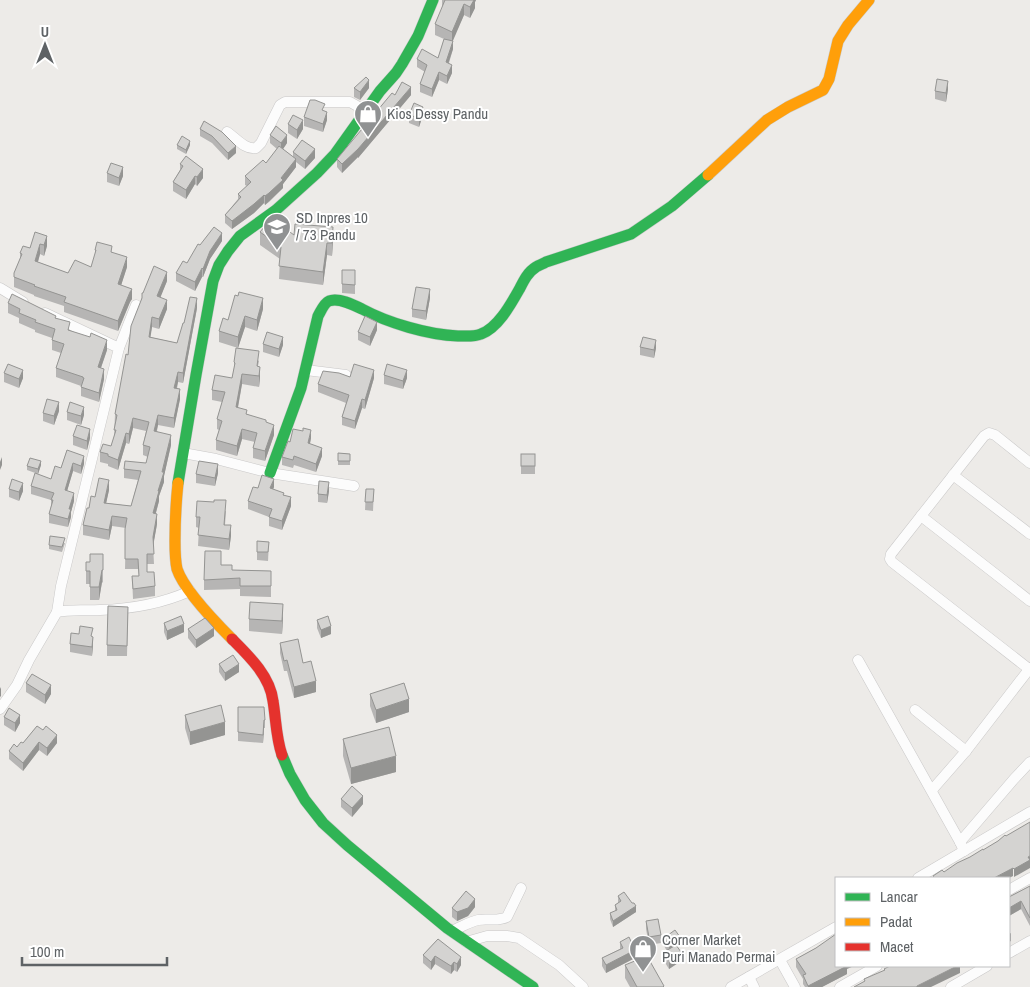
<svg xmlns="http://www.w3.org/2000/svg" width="1030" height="987" font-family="'Archivo Narrow',sans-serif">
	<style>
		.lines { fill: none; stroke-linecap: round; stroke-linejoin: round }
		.street-casing { stroke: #c9c8c8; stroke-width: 11 }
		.fast-casing { stroke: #c8c9c9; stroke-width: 12 }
		.slow-casing { stroke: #c8c9c9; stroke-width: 12 }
		.jam-casing { stroke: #c8c9c9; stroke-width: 12 }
		.street { stroke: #fcfcfc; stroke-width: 10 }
		.fast { stroke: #30b455; stroke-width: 11 }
		.slow { stroke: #ff9f0a; stroke-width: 11 }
		.jam { stroke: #e5322d; stroke-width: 11 }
		.wall { fill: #b6b5b4 }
		.shaded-wall { fill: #949492 }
		.building { fill: #d4d3d1; stroke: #949492 }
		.labels { text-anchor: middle; stroke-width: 4; stroke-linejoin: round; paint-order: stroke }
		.poi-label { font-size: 15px; fill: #5e6265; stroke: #fff; text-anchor: start }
	</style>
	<rect width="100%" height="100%" fill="#edebe8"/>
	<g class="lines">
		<defs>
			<g id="street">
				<path d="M227,132C236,138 245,150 256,148L261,143L280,105L285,102H350L366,111"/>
				<polyline points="0,288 23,302"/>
				<polyline points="119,348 136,305"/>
				<polyline points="306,370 346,375"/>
				<polyline points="183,453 216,459 270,473 354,486"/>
				<polyline points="953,475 1030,534"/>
				<polyline points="921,516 1030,601"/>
				<path d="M57,612C70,609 86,611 100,610C132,609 161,604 190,591"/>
				<polyline points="858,660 960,842 964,851"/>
				<polyline points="1029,669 892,562 890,559 891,554 984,436 989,433 995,435 1030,463"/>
				<polyline points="0,709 17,685 29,660 57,612 61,586 119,348 45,313"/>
				<polyline points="915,710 966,751"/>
				<polyline points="932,790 966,751 1030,668"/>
				<polyline points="960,842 1014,779 1030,762"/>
				<polyline points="918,878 1030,812"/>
				<polyline points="1009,890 1030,878"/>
				<path d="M451,931C460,928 469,922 478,920C488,918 497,922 507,917L521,888"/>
				<polyline points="466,942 487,936 507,936 519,938 559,965 583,987"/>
				<polyline points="1009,953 1030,941"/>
				<polyline points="780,960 795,987"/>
				<polyline points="749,977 754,987"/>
				<polyline points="731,987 836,927"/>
				<polyline points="840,987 877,966"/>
				<polyline points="951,987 987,966"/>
			</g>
			<g id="fast">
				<path d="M270,473L301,388L318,316C321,311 324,303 329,301C338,297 354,305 362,309C388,323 429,335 458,336C465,336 474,337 481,334C498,328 511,304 520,288C524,280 528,272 536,267C539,265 543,264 546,262L631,234L672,206L708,175"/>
				<polyline points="178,483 196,375 213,281 219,265 228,251 240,236 276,210 317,173 335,154 380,91 396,73 402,64 418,36 433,0"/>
				<polyline points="282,755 290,774 305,800 323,823 347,845 447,928 533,987"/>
			</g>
			<g id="slow">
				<polyline points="708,175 767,120 788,107 823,90 829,79 838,41 848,25 869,0"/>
				<path d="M178,483C176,502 175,522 175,541C175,550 175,560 177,569C184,590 216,623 232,639"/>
			</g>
			<path id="jam" d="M232,639C249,656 270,676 273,701C276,719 276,738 282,755"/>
		</defs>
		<use href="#street" class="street-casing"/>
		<use href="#fast" class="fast-casing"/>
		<use href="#slow" class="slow-casing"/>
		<use href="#jam" class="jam-casing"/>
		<use href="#street" class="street"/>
		<use href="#fast" class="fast"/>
		<use href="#slow" class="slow"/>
		<use href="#jam" class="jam"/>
	</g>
	<g class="wall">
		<polygon points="442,0 476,0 475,2 475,8 470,18 464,15 452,41 453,49 449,63 452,73 447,84 439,80 432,97 420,92 420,84 425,72 417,67 417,59 438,58 444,39 435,35 435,24 442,8"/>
		<polygon points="354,88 369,88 360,100 354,97"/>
		<polygon points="948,89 946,102 935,99 935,91"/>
		<polygon points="395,95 411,95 358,158 358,157 342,173 337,167 337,159"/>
		<polygon points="325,111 327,120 323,132 304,126 304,117"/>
		<polygon points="409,115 423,115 419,127 409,123"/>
		<polygon points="204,121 236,153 228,160 212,143 200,136 200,129"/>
		<polygon points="288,124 303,129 297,139 288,133"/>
		<polygon points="270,135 287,143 283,149 293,157 293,152 315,158 305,169 296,162 296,167 283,184 283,188 269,202 265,205 264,203 254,213 232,229 225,223 225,215 238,199 238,194 247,186 245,185 245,176 266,163 277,149 270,143"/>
		<polygon points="177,145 190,145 186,154 177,149"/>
		<polygon points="180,164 203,178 197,186 195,184 186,199 173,191 173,182 180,170"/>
		<polygon points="107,173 123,176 119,186 107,182"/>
		<polygon points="273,224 294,235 333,239 332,256 327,255 323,285 279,279 280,259 260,245 260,232"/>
		<polygon points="47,236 47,246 44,256 40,254 38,262 68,273 91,267 95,256 95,250 112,252 127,267 121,285 132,299 130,302 118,331 64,312 64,306 34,296 34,295 14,287 14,273 20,259 20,253 30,248"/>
		<polygon points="222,241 210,259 203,277 202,277 195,291 176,281 176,273 187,263 200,245"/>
		<polygon points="342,270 355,270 355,294 342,293"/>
		<polygon points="167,281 160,297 167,309 159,329 152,327 150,337 177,343 184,323 197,308 183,383 178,382 177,389 180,399 174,428 158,425 157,431 171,445 164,476 164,482 159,496 159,501 156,513 157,524 153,545 154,564 147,564 147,572 155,586 155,596 133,599 132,576 139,576 138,569 125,569 126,528 112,526 109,540 83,535 83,525 89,508 95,497 109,490 106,503 131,506 138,480 124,478 124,469 146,463 148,457 143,455 143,445 146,431 133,428 129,444 126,443 118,470 108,466 108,464 100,462 100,452 111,446 114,438 115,414 128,355 143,293"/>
		<polygon points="430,298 426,320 412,317 412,309"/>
		<polygon points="8,303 56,318 70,330 107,350 101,368 104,379 99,402 81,396 81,386 56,377 56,368 61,353 52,350 52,338 35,332 35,330 19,323 19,318 8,313"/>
		<polygon points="263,309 257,331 245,327 238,348 259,361 258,366 260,377 259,387 242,384 238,408 247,414 266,423 274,435 265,461 253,458 253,448 255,442 242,439 237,456 216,450 216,440 219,430 217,429 217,419 222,402 212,400 212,390 232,378 234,368 234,362 238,348 219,342 219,331 228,320"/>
		<polygon points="377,330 370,346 358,340 358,332"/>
		<polygon points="263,344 283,345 279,357 263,352"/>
		<polygon points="640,347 656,348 654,358 640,355"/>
		<polygon points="4,373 23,378 19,388 4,382"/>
		<polygon points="384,375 407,378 403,389 384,384"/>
		<polygon points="374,378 365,409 362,408 355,429 342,425 342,417 346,403 318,392 318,384"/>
		<polygon points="59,411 54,425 43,421 43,413"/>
		<polygon points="67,412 84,415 81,425 67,420"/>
		<polygon points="73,436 90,438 87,450 73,445"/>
		<polygon points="311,438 310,444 322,456 316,472 294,465 293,468 282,465 282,457 290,442"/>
		<polygon points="67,450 84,464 81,474 73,471 67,491 74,501 71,512 71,517 68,527 49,523 49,514 51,506 51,500 31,494 31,486 51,479 61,468"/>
		<polygon points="338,453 350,454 350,465 338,465"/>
		<rect x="521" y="454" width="14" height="20"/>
		<polygon points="41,465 38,474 27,470 27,466"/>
		<polygon points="218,473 215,486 196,483 196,474"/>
		<polygon points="274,487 273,489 284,495 291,506 282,530 269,526 269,517 248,509 248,501 258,488"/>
		<polygon points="9,489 23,491 19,501 9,497"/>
		<polygon points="366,489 374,489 373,511 365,510"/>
		<polygon points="329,491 327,503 318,502 318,494"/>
		<polygon points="226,511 225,525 231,536 229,550 198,546 199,528 196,527 196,517"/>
		<polygon points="257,541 269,542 268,561 257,560"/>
		<polygon points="65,543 62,552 49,549 49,545"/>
		<polygon points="103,554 103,583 102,582 99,600 90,600 90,584 86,584 86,562 90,562"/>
		<polygon points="221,565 232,570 271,571 271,597 240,596 240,589 204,590 204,580"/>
		<polygon points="128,607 127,656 107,656 107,645"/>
		<polygon points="283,617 282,634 249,631 249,619"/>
		<polygon points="317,620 331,634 321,638 317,628"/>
		<polygon points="164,623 184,632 167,640 164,632"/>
		<polygon points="188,629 214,636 196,648 188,638"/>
		<polygon points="93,637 93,645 92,656 70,652 70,644"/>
		<polygon points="280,643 303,663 316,692 294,698 287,671 284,671 280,653"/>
		<polygon points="219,664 239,672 225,681 219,672"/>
		<polygon points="26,683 51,694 45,704 26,692"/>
		<polygon points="370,694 409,712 376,723 370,706"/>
		<polygon points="238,707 265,720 265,728 264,728 263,743 238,741"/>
		<polygon points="185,715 225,735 190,745 185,728"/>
		<polygon points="4,717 20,723 15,732 4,725"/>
		<polygon points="37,726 57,743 47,756 39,750 23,771 9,759 9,751 23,743"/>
		<polygon points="343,739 396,772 351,784 343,756"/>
		<polygon points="341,799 363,804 352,817 341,807"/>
		<polygon points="1030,886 1030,926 1021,909 1009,916 1009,897"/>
		<polygon points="618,896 632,903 636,912 613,927 610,919 610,913 615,911 615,905 618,903"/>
		<polygon points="475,907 468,916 457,921 452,917 452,908"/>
		<polygon points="646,921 661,935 661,943 649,945 646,929"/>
		<polygon points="664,938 680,945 677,947 681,961 669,969 664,961 664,952 667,951 664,946"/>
		<polygon points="438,939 461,965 457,972 454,970 451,974 435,964 431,970 423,963 423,955"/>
		<polygon points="620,942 635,958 606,973 602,966 602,958 620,949"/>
		<polygon points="816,948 847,969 847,974 822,987 805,987 803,984 803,979 796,967 796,959"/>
		<polygon points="625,965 664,987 630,987 625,978"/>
	</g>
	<g class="shaded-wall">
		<polygon points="472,0 476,0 475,2 475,8 470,18 470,7"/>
		<polygon points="464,4 464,15 452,43 452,32"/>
		<polygon points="453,41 453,49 446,70 446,62"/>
		<polygon points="452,65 452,73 447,84 447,76"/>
		<polygon points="439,72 439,80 432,97 432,89"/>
		<polygon points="369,80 369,88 360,100 360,92"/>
		<polygon points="948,81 948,89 946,102 946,93"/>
		<polygon points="411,87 411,95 358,158 358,149"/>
		<polygon points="423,107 423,115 419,127 419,118"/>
		<polygon points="327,112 327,120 323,132 323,124"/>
		<polygon points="303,120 303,129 297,139 297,130"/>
		<polygon points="287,135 287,143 281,152 281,143"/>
		<polygon points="190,141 190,145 186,154 186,150"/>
		<polygon points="236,146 236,153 228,160 228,153"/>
		<polygon points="315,149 315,158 305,169 305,161"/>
		<polygon points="358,149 358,157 342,173 342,164"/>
		<polygon points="296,159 296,167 283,184 283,188 265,205 265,196 281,178"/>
		<polygon points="123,167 123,176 119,186 119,178"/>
		<polygon points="203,169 203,178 197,186 197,177"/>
		<polygon points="195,176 195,184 186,199 186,190"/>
		<polygon points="264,195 264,203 254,213 232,229 232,221"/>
		<polygon points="333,227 333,239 332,256 332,243"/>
		<polygon points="222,233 222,241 210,259 203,277 203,269 210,251"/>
		<polygon points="47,236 47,246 44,256 44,245"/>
		<polygon points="327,243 327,255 323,285 323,272"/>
		<polygon points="40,244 40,254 35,272 35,261"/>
		<polygon points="127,257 127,267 118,295 118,284"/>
		<polygon points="202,268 202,277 195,291 195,282"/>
		<polygon points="167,272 167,281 157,306 157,296"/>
		<polygon points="132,289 132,299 130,302 118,331 118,321 130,292"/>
		<polygon points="430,289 430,298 426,320 426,311"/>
		<polygon points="197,298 197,308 183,383 183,373"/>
		<polygon points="263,298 263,309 257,331 257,320"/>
		<polygon points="167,300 167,309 159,329 159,319"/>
		<polygon points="245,316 245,327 238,348 238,337"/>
		<polygon points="152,317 152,327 149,347 149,337"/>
		<polygon points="377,322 377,330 370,346 370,337"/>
		<polygon points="283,337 283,345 279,357 279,349"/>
		<polygon points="107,340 107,350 98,376 98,367"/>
		<polygon points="656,340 656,348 654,358 654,350"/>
		<polygon points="260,367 260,377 259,387 259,376"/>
		<polygon points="104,369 104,379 99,402 99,393"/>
		<polygon points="23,370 23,378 19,388 19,379"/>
		<polygon points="374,370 374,378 365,409 365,400"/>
		<polygon points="407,370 407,378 403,389 403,381"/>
		<polygon points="178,372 178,382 174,398 174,388"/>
		<polygon points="242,374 242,384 236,417 236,407"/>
		<polygon points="180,389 180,399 174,428 174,418"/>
		<polygon points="362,399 362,408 355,429 355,421"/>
		<polygon points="59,402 59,411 54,425 54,416"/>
		<polygon points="84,407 84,415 81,425 81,416"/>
		<polygon points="158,415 158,425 154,441 154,431"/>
		<polygon points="133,418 133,428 129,444 129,434"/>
		<polygon points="274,425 274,435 265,461 265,451"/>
		<polygon points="90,429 90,438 87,450 87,441"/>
		<polygon points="242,429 242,439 237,456 237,446"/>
		<polygon points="311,430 311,438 308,452 308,443"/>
		<polygon points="126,433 126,443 118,470 118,460"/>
		<polygon points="171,435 171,445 164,476 164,482 159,496 159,501 153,523 153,513"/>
		<polygon points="322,448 322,456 316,472 316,464"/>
		<polygon points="84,456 84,464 81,474 81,466"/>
		<polygon points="2,457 2,465 0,470 0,462"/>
		<polygon points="41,461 41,465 38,474 38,469"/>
		<polygon points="73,463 73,471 65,498 65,490"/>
		<polygon points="218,464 218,473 215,486 215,478"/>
		<polygon points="274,479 274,487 270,496 270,488"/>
		<polygon points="109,480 109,490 104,513 104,503"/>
		<polygon points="329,482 329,491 327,503 327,495"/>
		<polygon points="23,483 23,491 19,501 19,492"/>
		<polygon points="74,493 74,501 71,512 71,517 68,527 69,509"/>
		<polygon points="291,497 291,506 282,530 282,521"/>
		<polygon points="157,514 157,524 153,547 153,537"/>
		<polygon points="112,516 112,526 109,540 109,530"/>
		<polygon points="231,525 231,536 229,550 229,539"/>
		<polygon points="102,570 102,582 99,600 99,587"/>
		<polygon points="283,604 283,617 282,634 282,621"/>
		<polygon points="184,624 184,632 167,640 167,631"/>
		<polygon points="331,626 331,634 321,638 321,630"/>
		<polygon points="214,628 214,636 196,648 196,640"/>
		<polygon points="93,637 93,645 92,656 92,647"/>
		<polygon points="239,664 239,672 225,681 225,673"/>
		<polygon points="316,681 316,692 294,698 294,687"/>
		<polygon points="51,685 51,694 45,704 45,695"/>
		<polygon points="1,687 1,696 0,697 0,689"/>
		<polygon points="409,699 409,712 376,723 376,710"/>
		<polygon points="20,715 20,723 15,732 15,723"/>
		<polygon points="264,720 264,728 263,743 263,735"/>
		<polygon points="225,722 225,735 190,745 190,732"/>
		<polygon points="57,735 57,743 47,756 47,748"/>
		<polygon points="39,742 39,750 23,771 23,763"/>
		<polygon points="396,756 396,772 351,784 351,768"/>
		<polygon points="363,796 363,804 352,817 352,808"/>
		<polygon points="1030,856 1030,868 1014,877 1014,869"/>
		<polygon points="1013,868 1013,876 1009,878 994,878"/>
		<polygon points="475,899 475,907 468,916 457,921 457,912"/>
		<polygon points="1021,901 1021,909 1009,916 1009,908"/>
		<polygon points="636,906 636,912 613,927 613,921"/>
		<polygon points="1011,933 1011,941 1009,942 1009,934"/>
		<polygon points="680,937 680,945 669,953 669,945"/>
		<polygon points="635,950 635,958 606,973 606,965"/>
		<polygon points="681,952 681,961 669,969 669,960"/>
		<polygon points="435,956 435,964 431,970 431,962"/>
		<polygon points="461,957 461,965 457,972 457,964"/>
		<polygon points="454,962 454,970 451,974 451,966"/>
		<polygon points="845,966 854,966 847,969 847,974 822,987 808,987 808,986"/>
		<polygon points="957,966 960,966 960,973 931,987 917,987 917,986"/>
	</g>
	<g class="building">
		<polygon points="445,0 474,0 470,7 464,4 452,32 435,24"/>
		<polygon points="444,39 453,41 446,62 452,65 447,76 439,72 432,89 420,84 427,65 417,59 422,49 438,58"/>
		<polygon points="366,77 369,80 360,92 354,88"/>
		<polygon points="937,79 948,81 946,93 935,91"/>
		<polygon points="402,82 411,87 358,149 342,164 337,159 392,93 395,95"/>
		<polygon points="310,100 315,100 325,104 322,110 327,112 323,124 304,117"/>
		<polygon points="414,103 423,107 419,118 409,115"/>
		<polygon points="293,115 303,120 297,130 288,124"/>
		<polygon points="204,121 222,132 236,146 228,153 212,136 200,129"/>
		<polygon points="276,126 287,135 281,143 270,135"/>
		<polygon points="182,136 190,141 186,150 177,145"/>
		<polygon points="302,140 315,149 305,161 293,152"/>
		<polygon points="279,146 296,159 281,178 283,180 269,193 265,196 264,195 254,204 232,221 225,215 241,197 238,194 251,182 245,176 263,160 266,163"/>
		<polygon points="186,156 203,169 197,177 195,176 186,190 173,182 183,166 180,164"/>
		<polygon points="111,163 123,167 119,178 107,173"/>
		<polygon points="269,221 273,224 275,221 294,235 295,224 333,227 332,243 327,243 323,272 279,266 281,247 260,232"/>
		<polygon points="214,227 222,233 210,251 203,269 202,268 195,282 176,273 183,261 187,263 198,244 200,245"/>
		<polygon points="35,232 47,236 44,245 40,244 35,261 68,273 75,260 91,267 96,250 95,250 97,242 112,246 111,252 127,257 118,284 132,289 130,292 118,321 64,302 66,297 34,286 35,285 14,277 14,273 22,254 20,253 23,246 30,248"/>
		<polygon points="154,266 167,272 157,296 167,300 159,319 152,317 149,337 177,343 183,323 184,323 190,297 197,298 183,373 178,372 174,388 180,389 174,418 158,415 154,431 171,435 162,472 164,472 158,491 159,491 153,513 157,514 153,537 154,554 147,554 147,572 154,572 155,586 133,589 132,576 139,576 138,559 125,559 125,529 127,518 112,516 109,530 83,525 87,508 89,508 91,496 95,497 99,478 109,480 104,503 131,506 141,471 124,469 125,461 146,463 150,447 143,445 149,422 133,418 129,434 126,433 118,460 108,456 108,454 100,452 103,444 111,446 116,430 114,430 117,415 115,414 126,354 128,355 131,326 142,298 142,293 143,293"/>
		<polygon points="342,270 355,270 355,285 342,284"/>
		<polygon points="416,287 430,289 426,311 412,309"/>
		<polygon points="239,292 263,298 257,320 245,316 238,337 219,331 223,318 228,320 235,295 238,296"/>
		<polygon points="12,294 56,316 55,318 70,322 68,330 90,337 91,333 107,340 98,367 104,369 99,393 81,387 84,378 83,378 83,377 56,368 64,344 52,340 55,329 35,322 36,320 19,313 20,309 8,303"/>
		<polygon points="365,316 377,322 370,337 358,332"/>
		<polygon points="267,332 283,337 279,349 263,344"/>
		<polygon points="643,337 656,340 654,350 640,347"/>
		<polygon points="236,348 259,351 257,366 260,367 259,376 242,374 236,407 247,410 246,414 266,420 266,422 274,425 265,451 253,448 257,433 242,429 237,446 216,440 222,421 217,419 225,392 212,390 215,375 232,378 235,363 234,362"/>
		<polygon points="8,364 23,370 19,379 4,373"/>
		<polygon points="354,364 374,370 365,400 362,399 355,421 342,417 349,395 318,384 323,371 339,373 350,377"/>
		<polygon points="387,364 407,370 403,381 384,375"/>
		<polygon points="47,399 59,402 54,416 43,413"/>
		<polygon points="70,402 84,407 81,416 67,412"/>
		<polygon points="77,425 90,429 87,441 73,436"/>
		<polygon points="303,428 311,430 308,443 322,448 316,464 294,456 293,460 282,457 288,441 290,442 293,429 303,431"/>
		<polygon points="67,450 84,456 81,466 73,463 65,490 74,493 69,509 71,509 68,519 49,514 53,500 51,500 54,493 31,486 35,473 51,479 55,466 61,468"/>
		<polygon points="338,453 350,454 350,461 338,461"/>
		<rect x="521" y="454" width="14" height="12"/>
		<polygon points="30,458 41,461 38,469 27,466"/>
		<polygon points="199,461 218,464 215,478 196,474"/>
		<polygon points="262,475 274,479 270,488 284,493 283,495 291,497 282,521 269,517 272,509 248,501 253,487 258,488"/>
		<polygon points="12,479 23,483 19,492 9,489"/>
		<polygon points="319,481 329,482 327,495 318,494"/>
		<polygon points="366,489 374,489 373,502 365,502"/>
		<polygon points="214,500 226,500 224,525 231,525 229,539 198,535 200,517 196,517 197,501 214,502"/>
		<polygon points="50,536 65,538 62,547 49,545"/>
		<polygon points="257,541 269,542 268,552 257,552"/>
		<polygon points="205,551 221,551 221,565 232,565 232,570 271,571 271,586 240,586 240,578 204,580"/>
		<polygon points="90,554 103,554 103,570 102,570 99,587 90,587 90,571 86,571 86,562 90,562"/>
		<polygon points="250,602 283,604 282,621 249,619"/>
		<polygon points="108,606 128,607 127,646 107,645"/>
		<polygon points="181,616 184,624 167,631 164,623"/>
		<polygon points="328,616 331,626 321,630 317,620"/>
		<polygon points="205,618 214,628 196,640 188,629"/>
		<polygon points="80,626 93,628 91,636 93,637 92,647 70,644 71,633 79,634"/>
		<polygon points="298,639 303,663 311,661 316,681 294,687 287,660 284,661 280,643"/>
		<polygon points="233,655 239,664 225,673 219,664"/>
		<polygon points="32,674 51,685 45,695 26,683"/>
		<polygon points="404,683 409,699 376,710 370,694"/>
		<polygon points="221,705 225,722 190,732 185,715"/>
		<polygon points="238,707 264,707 265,720 264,720 263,735 238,732"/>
		<polygon points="9,708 20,715 15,723 4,717"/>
		<polygon points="37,726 43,730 46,726 57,735 47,748 39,742 23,763 9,751 14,744 17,747 21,742 23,743"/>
		<polygon points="389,727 396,756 351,768 343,739"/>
		<polygon points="352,786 363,796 352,808 341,799"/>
		<polygon points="1030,822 1030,856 1028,857 1030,860 1014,869 1013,868 994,878 934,878 935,878 933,876 942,870 944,872 957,863 970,857 983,849 983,850 998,841 1005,835 1006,836"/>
		<polygon points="1030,886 1030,918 1021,901 1009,908 1009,897"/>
		<polygon points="466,891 475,899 468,908 457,912 452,908"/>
		<polygon points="624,892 632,903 634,903 636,906 613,921 610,913 617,910 615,905 621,901 618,896"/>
		<polygon points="658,919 661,935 649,937 646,921"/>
		<polygon points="675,930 680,937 669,945 664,938"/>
		<polygon points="836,934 836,966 847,966 808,986 803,975 806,974 796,959 816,948"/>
		<polygon points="629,937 635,950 606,965 602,958 623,948 620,942"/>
		<polygon points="438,939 461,957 457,964 454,962 451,966 435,956 431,962 423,955"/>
		<polygon points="676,945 681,952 669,960 664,952"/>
		<polygon points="647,956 664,986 663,987 637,987 625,965"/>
		<polygon points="890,966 957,966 917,986 917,987 854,987 865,981 864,979 885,970 884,969"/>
	</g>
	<defs>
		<symbol id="shop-pin" viewBox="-11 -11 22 30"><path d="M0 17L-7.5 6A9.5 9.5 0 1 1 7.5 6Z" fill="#909293" stroke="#fff"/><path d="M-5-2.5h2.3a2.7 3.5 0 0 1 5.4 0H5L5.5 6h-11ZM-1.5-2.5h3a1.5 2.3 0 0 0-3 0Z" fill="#fff"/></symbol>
		<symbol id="school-pin" viewBox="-11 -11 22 30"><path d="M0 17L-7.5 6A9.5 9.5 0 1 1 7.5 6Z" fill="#909293" stroke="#fff"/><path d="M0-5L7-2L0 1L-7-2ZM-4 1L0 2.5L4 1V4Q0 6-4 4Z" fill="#fff"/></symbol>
	</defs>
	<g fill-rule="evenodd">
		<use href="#shop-pin" x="352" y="98" width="32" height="43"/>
		<use href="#school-pin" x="261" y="211" width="32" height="43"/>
		<use href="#shop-pin" x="627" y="933" width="32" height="43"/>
	</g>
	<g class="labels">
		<g class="poi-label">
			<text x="387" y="119">Kios Dessy Pandu</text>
			<text x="296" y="223">SD Inpres 10<tspan x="296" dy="17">/ 73 Pandu</tspan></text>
			<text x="662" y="945">Corner Market<tspan x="662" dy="17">Puri Manado Permai</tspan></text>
		</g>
	</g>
	<rect x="835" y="877" width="175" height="90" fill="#ffffff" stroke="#bfc0c1"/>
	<rect x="845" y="893" width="25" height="8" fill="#30b455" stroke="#bfc0c1"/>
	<text x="880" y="902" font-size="15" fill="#5e6265">Lancar</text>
	<rect x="845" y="918" width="25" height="8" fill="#ff9f0a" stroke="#bfc0c1"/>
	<text x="880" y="927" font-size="15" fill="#5e6265">Padat</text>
	<rect x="845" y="943" width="25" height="8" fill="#e5322d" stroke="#bfc0c1"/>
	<text x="880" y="952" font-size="15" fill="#5e6265">Macet</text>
	<g transform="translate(45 45)" stroke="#ffffff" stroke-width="4" paint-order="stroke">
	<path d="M0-4L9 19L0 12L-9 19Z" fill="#5e6265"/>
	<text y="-8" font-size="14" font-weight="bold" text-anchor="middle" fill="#5e6265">U</text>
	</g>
	<path d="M22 957v8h145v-8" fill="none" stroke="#5e6265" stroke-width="2.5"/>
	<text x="30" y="957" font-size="15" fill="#5e6265" stroke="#ffffff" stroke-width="4" paint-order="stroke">100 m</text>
</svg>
